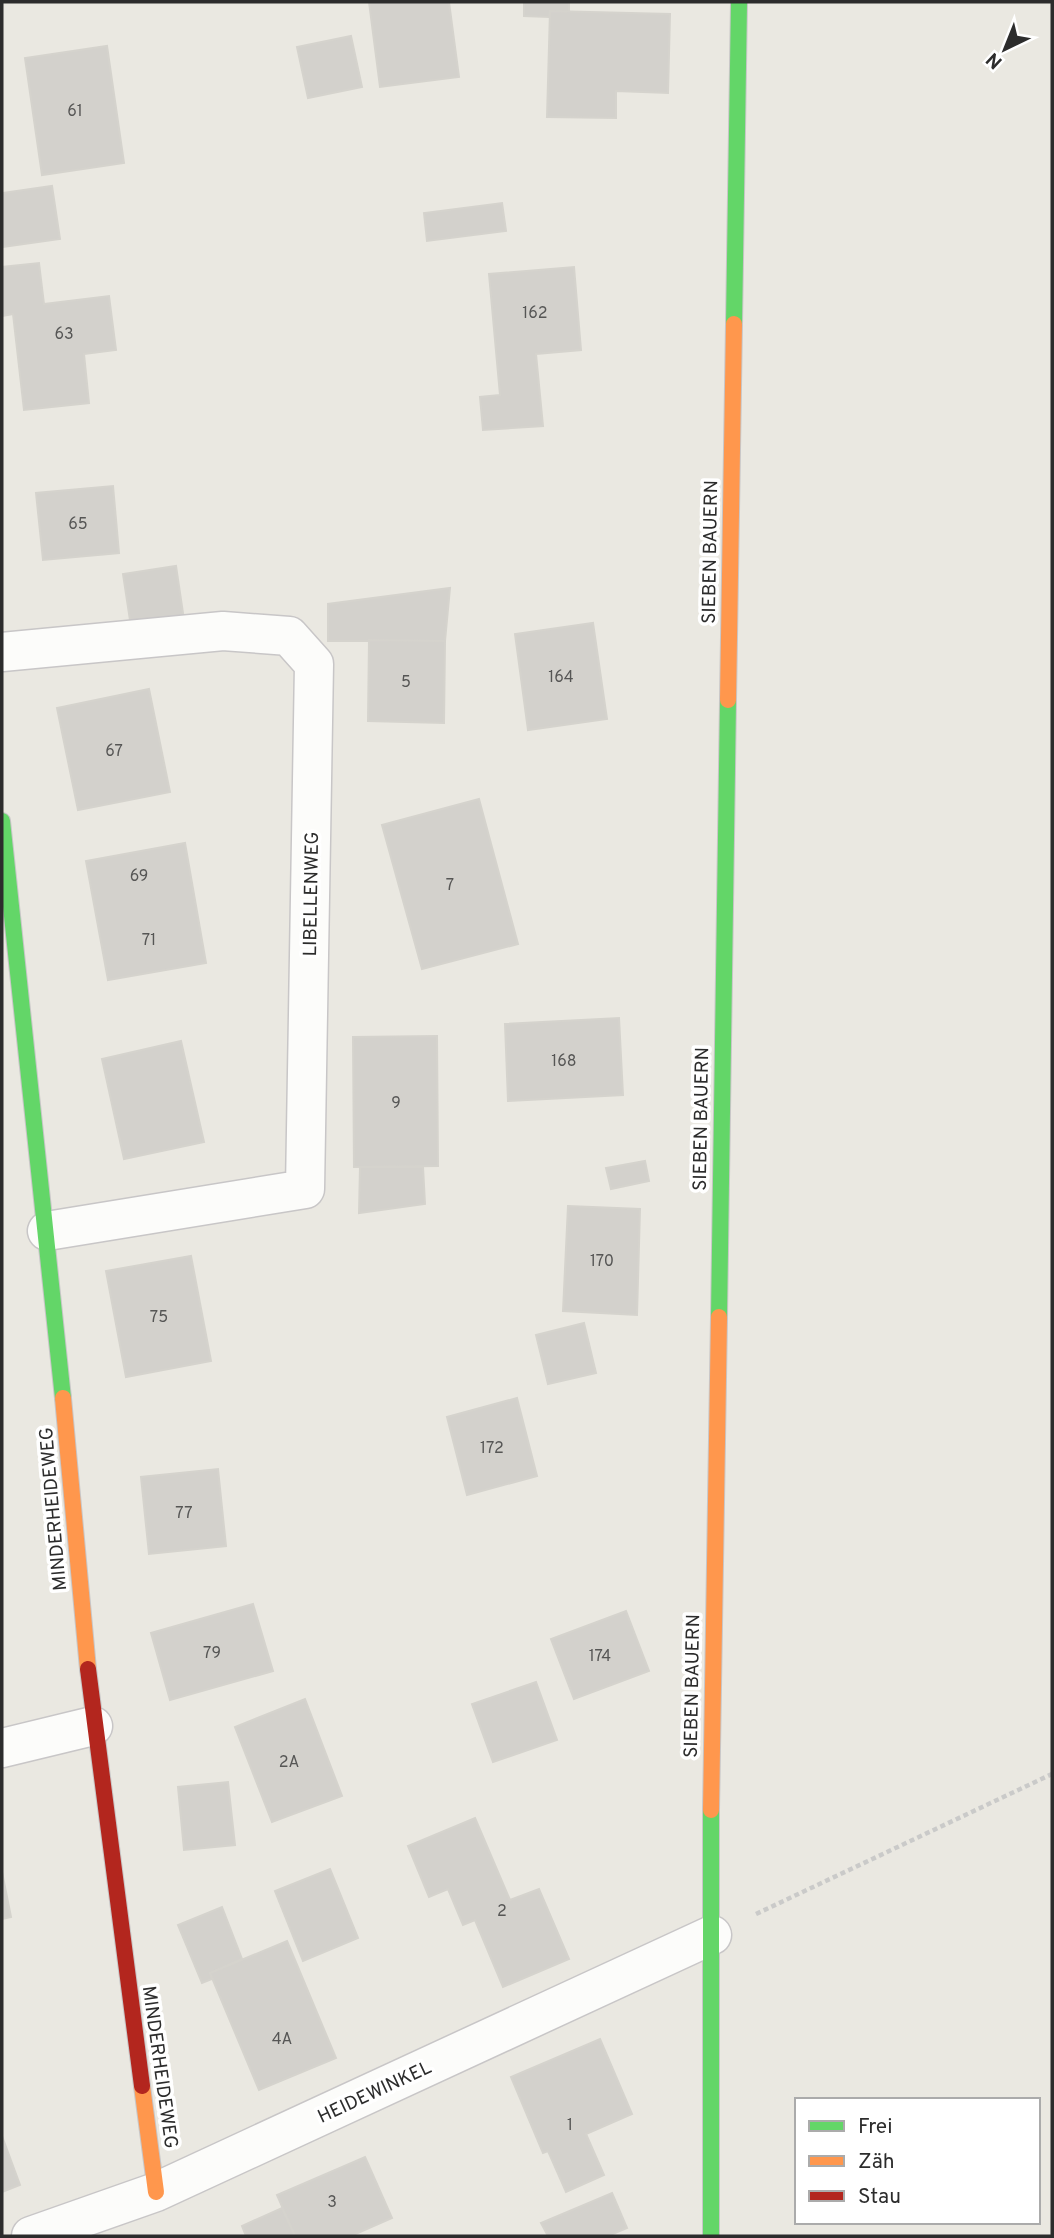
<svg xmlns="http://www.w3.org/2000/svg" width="1054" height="2238" font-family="Overpass,sans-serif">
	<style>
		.building { fill: #d3d1cc; stroke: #d5d3cd; stroke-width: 2 }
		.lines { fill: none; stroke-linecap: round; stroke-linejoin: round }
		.street-casing { stroke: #c8c6c7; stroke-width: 41 }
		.fast-casing { stroke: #c8c6c7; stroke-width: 18 }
		.slow-casing { stroke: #c8c6c7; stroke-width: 18 }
		.jam-casing { stroke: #c8c6c7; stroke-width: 18 }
		.path { stroke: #cacac9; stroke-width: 4.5; stroke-dasharray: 5 3.5; stroke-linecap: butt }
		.street { stroke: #fcfcfa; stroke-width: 38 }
		.fast { stroke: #63d668; stroke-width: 16 }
		.slow { stroke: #ff974d; stroke-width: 16 }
		.jam { stroke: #b3261e; stroke-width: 16 }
		.labels { text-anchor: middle; stroke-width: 7; stroke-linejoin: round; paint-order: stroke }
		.number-label { font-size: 16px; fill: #565655 }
		.street-label { font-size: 19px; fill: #2c2c2c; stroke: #fff }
	</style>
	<rect width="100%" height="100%" fill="#eae8e1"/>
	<g class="building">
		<polygon points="369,2 449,2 459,77 380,87"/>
		<polygon points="524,2 569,2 569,12 550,11 549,17 524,16"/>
		<polygon points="550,11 670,14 668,93 616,91 616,118 547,117"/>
		<polygon points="351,36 362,87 308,98 297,47"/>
		<polygon points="107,46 124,163 42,175 25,58"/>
		<polygon points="52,186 60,239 2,247 2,193"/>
		<polygon points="502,203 506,231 427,241 424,213"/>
		<polygon points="39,263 44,304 109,296 116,350 84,354 89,403 24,410 13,314 2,316 2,267"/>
		<polygon points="574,267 581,350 536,354 543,426 483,430 480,397 500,395 489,274"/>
		<polygon points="113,486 119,553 43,560 36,493"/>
		<polygon points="176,566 184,620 131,627 123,574"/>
		<polygon points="450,588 445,641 328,641 328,604"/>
		<polygon points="593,623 607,719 528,730 515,634"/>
		<polygon points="369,640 445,641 444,723 368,721"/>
		<polygon points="149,689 170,792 78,810 57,708"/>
		<polygon points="479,799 518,944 422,969 382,825"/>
		<polygon points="185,843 206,963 108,980 86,861"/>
		<polygon points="619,1018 623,1095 508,1101 505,1024"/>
		<polygon points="437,1036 438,1166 354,1167 353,1037"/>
		<polygon points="181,1041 204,1142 124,1159 102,1059"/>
		<polygon points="645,1161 649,1181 611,1189 606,1168"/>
		<polygon points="360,1167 423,1167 425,1204 359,1213"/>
		<polygon points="568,1206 640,1209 637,1315 563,1311"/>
		<polygon points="191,1256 211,1361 126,1377 106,1271"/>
		<polygon points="584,1323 596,1373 548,1384 536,1335"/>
		<polygon points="517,1398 537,1476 467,1495 447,1417"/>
		<polygon points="218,1469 226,1546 149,1554 141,1477"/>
		<polygon points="253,1604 273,1671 170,1700 151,1633"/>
		<polygon points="626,1611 649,1671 574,1699 551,1639"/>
		<polygon points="536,1682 557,1740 493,1762 472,1704"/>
		<polygon points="305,1699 342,1796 272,1822 235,1727"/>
		<polygon points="228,1782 235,1845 184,1850 178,1787"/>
		<polygon points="475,1818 510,1900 539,1889 569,1959 503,1987 475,1920 463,1925 448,1889 429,1897 408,1846"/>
		<polygon points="330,1869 358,1938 303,1961 275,1891"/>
		<polygon points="2,1872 11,1917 2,1919"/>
		<polygon points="222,1907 242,1959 210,1973 212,1979 202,1983 178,1925"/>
		<polygon points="287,1941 336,2058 259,2090 210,1973"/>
		<polygon points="600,2039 632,2114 586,2134 604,2175 566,2192 548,2151 543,2153 511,2077"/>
		<polygon points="2,2136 20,2185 2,2192"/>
		<polygon points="365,2157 392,2218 351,2236 295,2236 277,2195"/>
		<polygon points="612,2193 627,2228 608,2236 548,2236 541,2223"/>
		<polygon points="282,2208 295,2236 246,2236 242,2226"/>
	</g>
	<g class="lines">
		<defs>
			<g id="street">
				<polyline points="2,652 223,631 289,636 314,664 305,1189 47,1231"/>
				<polyline points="2,1748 93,1726"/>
				<polyline points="31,2236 156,2192 712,1935"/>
			</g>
			<g id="fast">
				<polyline points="734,324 739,2"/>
				<polyline points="2,821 63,1398"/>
				<polyline points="719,1317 728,700"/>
				<polyline points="711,1810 711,2236"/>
			</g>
			<g id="slow">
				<polyline points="728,700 734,324"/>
				<polyline points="63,1398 88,1669"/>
				<polyline points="711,1810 719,1317"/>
				<polyline points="142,2086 156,2192"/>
			</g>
			<polyline id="jam" points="88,1669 142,2086"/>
		</defs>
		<use href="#street" class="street-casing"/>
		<use href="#fast" class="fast-casing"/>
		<use href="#slow" class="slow-casing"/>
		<use href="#jam" class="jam-casing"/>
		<polyline class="path" points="756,1914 1052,1774"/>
		<use href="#street" class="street"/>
		<use href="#fast" class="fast"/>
		<use href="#slow" class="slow"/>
		<use href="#jam" class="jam"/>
	</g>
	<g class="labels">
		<g class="number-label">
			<text x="75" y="116">61</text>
			<text x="535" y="318">162</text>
			<text x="64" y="339">63</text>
			<text x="78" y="529">65</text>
			<text x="561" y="682">164</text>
			<text x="406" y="687">5</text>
			<text x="114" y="756">67</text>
			<text x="139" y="881">69</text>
			<text x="450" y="890">7</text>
			<text x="149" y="945">71</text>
			<text x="564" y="1066">168</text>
			<text x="396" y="1108">9</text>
			<text x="602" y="1266">170</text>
			<text x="159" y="1322">75</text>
			<text x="492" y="1453">172</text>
			<text x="184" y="1518">77</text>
			<text x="212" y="1658">79</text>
			<text x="600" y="1661">174</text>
			<text x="289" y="1767">2A</text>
			<text x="502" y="1916">2</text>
			<text x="282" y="2044">4A</text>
			<text x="570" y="2130">1</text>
			<text x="332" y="2207">3</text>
		</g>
		<g class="street-label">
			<text transform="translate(709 552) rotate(-89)" y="7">SIEBEN BAUERN</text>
			<text transform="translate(310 894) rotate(-89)" y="7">LIBELLENWEG</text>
			<text transform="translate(700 1119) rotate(-89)" y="7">SIEBEN BAUERN</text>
			<text transform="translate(52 1509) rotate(-95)" y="7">MINDERHEIDEWEG</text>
			<text transform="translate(691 1686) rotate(-89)" y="7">SIEBEN BAUERN</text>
			<text transform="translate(161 2067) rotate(82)" y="7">MINDERHEIDEWEG</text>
			<text transform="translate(374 2091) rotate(-25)" y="7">HEIDEWINKEL</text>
		</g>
	</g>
	<rect width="1054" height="2238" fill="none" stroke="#2c2c2c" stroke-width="7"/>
	<rect x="795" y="2098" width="245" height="126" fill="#ffffff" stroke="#ababab" stroke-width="2"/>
	<rect x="809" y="2121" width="35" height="10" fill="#63d668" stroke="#ababab" stroke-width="2"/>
	<text x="858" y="2133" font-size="21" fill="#2c2c2c">Frei</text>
	<rect x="809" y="2156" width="35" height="10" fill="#ff974d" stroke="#ababab" stroke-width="2"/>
	<text x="858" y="2168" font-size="21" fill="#2c2c2c">Zäh</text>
	<rect x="809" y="2191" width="35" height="10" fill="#b3261e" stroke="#ababab" stroke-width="2"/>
	<text x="858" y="2203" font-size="21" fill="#2c2c2c">Stau</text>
	<g transform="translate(1005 49) rotate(223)" stroke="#ffffff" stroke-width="5" paint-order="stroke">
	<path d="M0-5L12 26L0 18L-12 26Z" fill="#2c2c2c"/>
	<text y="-10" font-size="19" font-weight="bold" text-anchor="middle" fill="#2c2c2c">N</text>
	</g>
</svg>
